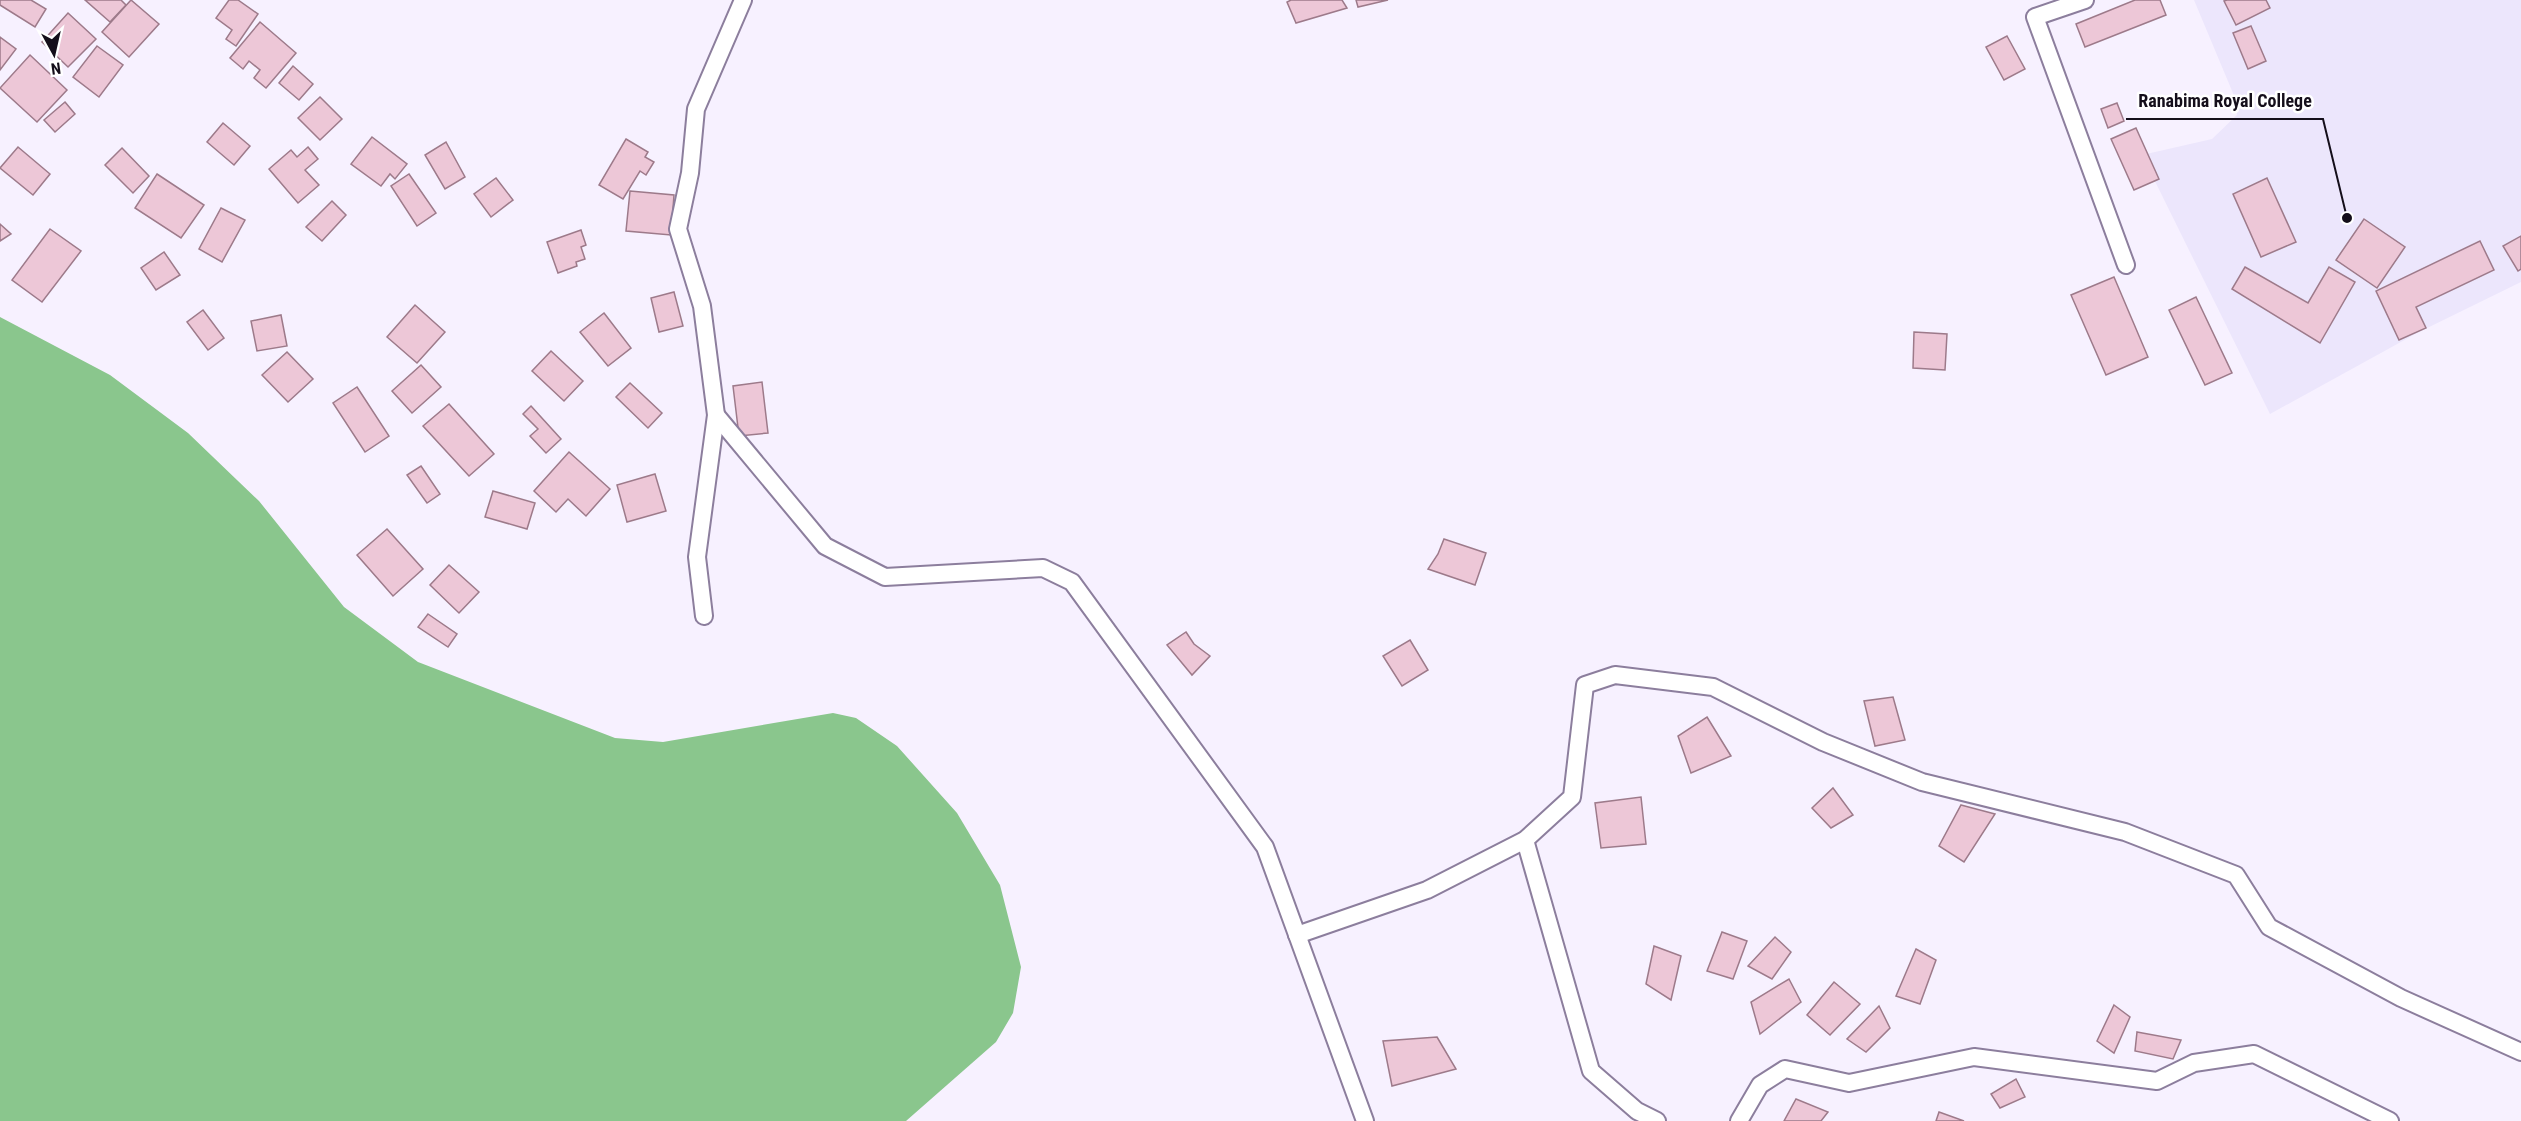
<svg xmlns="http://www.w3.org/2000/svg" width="2521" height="1121" font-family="'Roboto Condensed',sans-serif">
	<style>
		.education { fill: #ece6fc }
		.forest { fill: #8ac68d }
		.building { fill: #edc7d7; stroke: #9d7a8a; stroke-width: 1.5 }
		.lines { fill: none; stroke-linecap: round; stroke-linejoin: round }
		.minor-casing { stroke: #8c7e9d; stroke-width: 20 }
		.minor { stroke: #fff; stroke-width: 16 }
		.leader { fill: none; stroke: #140e1a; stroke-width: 2 }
		.callout-dot { fill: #140e1a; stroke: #fff; stroke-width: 2 }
		.callout-label { font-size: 18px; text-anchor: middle; font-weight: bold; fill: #140e1a; stroke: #fff; stroke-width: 5; stroke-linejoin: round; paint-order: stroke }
	</style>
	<rect width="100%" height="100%" fill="#f7f1ff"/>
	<polygon class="education" points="2194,0 2521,0 2521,282 2419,332 2270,414 2142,155 2212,139 2237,115 2235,98"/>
	<polygon class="forest" points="0,317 110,375 188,433 259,501 344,607 418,662 615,738 663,742 833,713 856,718 897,746 957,813 1000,885 1021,967 1013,1013 996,1042 906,1121 0,1121"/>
	<g class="building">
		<polygon points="0,0 31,0 46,9 35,27 0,5"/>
		<polygon points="85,0 121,0 126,5 110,22"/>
		<polygon points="131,0 159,24 129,57 102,32"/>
		<polygon points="229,0 238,0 258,14 236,46 226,39 232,30 216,18"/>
		<polygon points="1291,0 1342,0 1347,8 1296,23 1287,2"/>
		<polygon points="1356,0 1388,0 1358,7"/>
		<polygon points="2135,0 2160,0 2166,15 2085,47 2076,24"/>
		<polygon points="2227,0 2266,0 2270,8 2236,25 2224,1"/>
		<polygon points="68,13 96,39 68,67 42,42"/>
		<polygon points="260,22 296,53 266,88 254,78 260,70 249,61 243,69 230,58"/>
		<polygon points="2251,26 2266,61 2248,69 2233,33"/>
		<polygon points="2007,36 2025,69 2004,80 1986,47"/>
		<polygon points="0,37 16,49 0,70"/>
		<polygon points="97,46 123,65 99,97 73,77"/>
		<polygon points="30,55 67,90 37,122 0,88"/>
		<polygon points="293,66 313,84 299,100 279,83"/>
		<polygon points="320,97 342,119 320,140 298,118"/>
		<polygon points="65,102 75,114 55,132 44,120"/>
		<polygon points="2117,103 2124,121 2108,128 2101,109"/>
		<polygon points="223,123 250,146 234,165 207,142"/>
		<polygon points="2136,128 2159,179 2134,190 2111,139"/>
		<polygon points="372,137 407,164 395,179 390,174 381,186 351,164"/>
		<polygon points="626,139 648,152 645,157 654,162 646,175 640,171 623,199 599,185"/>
		<polygon points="446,142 465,177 445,189 425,155"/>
		<polygon points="18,147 50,174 33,195 0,168"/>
		<polygon points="308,147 318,159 305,170 319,185 298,203 269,169 291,150 297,157"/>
		<polygon points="122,148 149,176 133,193 105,165"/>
		<polygon points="157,174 204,205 181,238 135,208"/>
		<polygon points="409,174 436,213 417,226 391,186"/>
		<polygon points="496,178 513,200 491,217 474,194"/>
		<polygon points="2267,178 2296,242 2261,257 2233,194"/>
		<polygon points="630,191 674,195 671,235 626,231"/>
		<polygon points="332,201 346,215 322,241 306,227"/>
		<polygon points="221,208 245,220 222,262 199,249"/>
		<polygon points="2364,219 2405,247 2377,288 2336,260"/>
		<polygon points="0,224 11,234 0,241"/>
		<polygon points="50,229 81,251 42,302 12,280"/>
		<polygon points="581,230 586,245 581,247 585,259 576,262 577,266 558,273 547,242"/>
		<polygon points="2521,236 2521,269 2518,271 2503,246"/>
		<polygon points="2480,241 2494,270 2416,307 2426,328 2399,340 2376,291"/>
		<polygon points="164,252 180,275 156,290 141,268"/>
		<polygon points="2245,267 2308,303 2329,267 2355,282 2320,343 2232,289"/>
		<polygon points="2114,277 2148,357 2106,375 2071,295"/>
		<polygon points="674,292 683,326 659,332 651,298"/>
		<polygon points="2196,297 2232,373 2205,385 2169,310"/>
		<polygon points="415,305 445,332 417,363 387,337"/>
		<polygon points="203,310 224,338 208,350 187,322"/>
		<polygon points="604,313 631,348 608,366 580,332"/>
		<polygon points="281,315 287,346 257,351 251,321"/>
		<polygon points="1914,332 1947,334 1945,370 1913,368"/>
		<polygon points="551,351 583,381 564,401 532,371"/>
		<polygon points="287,352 313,379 288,402 262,375"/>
		<polygon points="421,365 441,387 412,413 392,391"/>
		<polygon points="762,382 768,433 739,436 733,386"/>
		<polygon points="630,383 662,413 648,428 616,397"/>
		<polygon points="357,387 389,436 365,452 333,403"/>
		<polygon points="449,404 494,454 469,476 423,426"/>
		<polygon points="531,406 561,439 546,453 530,436 538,429 523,414"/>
		<polygon points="569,452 610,489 586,516 568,499 556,512 534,491"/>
		<polygon points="421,466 440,494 427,503 407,475"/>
		<polygon points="655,474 666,511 627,522 617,485"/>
		<polygon points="493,491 535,503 527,529 485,517"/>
		<polygon points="387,529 423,569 393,596 357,555"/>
		<polygon points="1444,539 1486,553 1475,585 1428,569 1438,554"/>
		<polygon points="449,565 479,592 459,613 430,585"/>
		<polygon points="428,614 457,634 448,647 418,627"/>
		<polygon points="1186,632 1194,644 1210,656 1192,675 1167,645"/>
		<polygon points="1410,640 1428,670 1402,686 1383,656"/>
		<polygon points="1893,697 1905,740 1875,746 1864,701"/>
		<polygon points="1707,717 1731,756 1691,773 1678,736"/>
		<polygon points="1833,788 1853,815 1831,828 1812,808"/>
		<polygon points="1641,797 1646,844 1601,848 1595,803"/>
		<polygon points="1961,805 1995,814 1964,862 1939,846"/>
		<polygon points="1722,932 1747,941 1733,979 1707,971"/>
		<polygon points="1775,937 1791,952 1772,979 1748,966"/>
		<polygon points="1654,946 1681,956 1671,1000 1646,984"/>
		<polygon points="1916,949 1936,960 1920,1004 1896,996"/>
		<polygon points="1789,979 1801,1002 1760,1034 1751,1002"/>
		<polygon points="1834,982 1860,1004 1830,1035 1807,1015"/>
		<polygon points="2114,1005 2130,1017 2114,1053 2097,1041"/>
		<polygon points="1879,1006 1890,1028 1866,1052 1847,1039"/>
		<polygon points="2137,1032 2181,1040 2173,1059 2135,1051"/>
		<polygon points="1437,1037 1456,1069 1392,1086 1383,1041"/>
		<polygon points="2016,1079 2025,1097 2000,1108 1991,1094"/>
		<polygon points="1796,1099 1828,1112 1821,1121 1784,1121"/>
		<polygon points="1939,1112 1964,1121 1936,1121"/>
	</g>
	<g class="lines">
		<defs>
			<g id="minor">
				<polyline points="2085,0 2035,17 2126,265"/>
				<polyline points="716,415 825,546 885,577 1043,568 1072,582 1265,847 1365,1121"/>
				<polyline points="704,616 697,557 716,415 702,306 678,229 690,173 696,109 743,0"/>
				<polyline points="1525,840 1591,1071 1637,1111 1657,1121"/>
				<polyline points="1297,935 1427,890 1525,840 1572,797 1585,685 1615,675 1713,687 1823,742 1922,782 2125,832 2236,875 2269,927 2401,998 2521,1052"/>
				<polyline points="1739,1121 1760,1085 1785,1069 1849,1083 1974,1057 2157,1081 2194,1063 2254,1054 2390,1121"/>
			</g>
		</defs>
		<use href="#minor" class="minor-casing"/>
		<use href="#minor" class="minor"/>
	</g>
	<path class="leader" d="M2347 218L2323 119H2126"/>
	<circle class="callout-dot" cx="2347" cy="218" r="6"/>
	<g class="callout-label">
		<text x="2225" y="107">Ranabima Royal College</text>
	</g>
	<g transform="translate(54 54) rotate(172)" stroke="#ffffff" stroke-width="4.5" paint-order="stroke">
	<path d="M0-4.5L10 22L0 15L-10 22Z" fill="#140e1a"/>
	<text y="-9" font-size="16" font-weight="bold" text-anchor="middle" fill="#140e1a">N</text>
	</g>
</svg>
